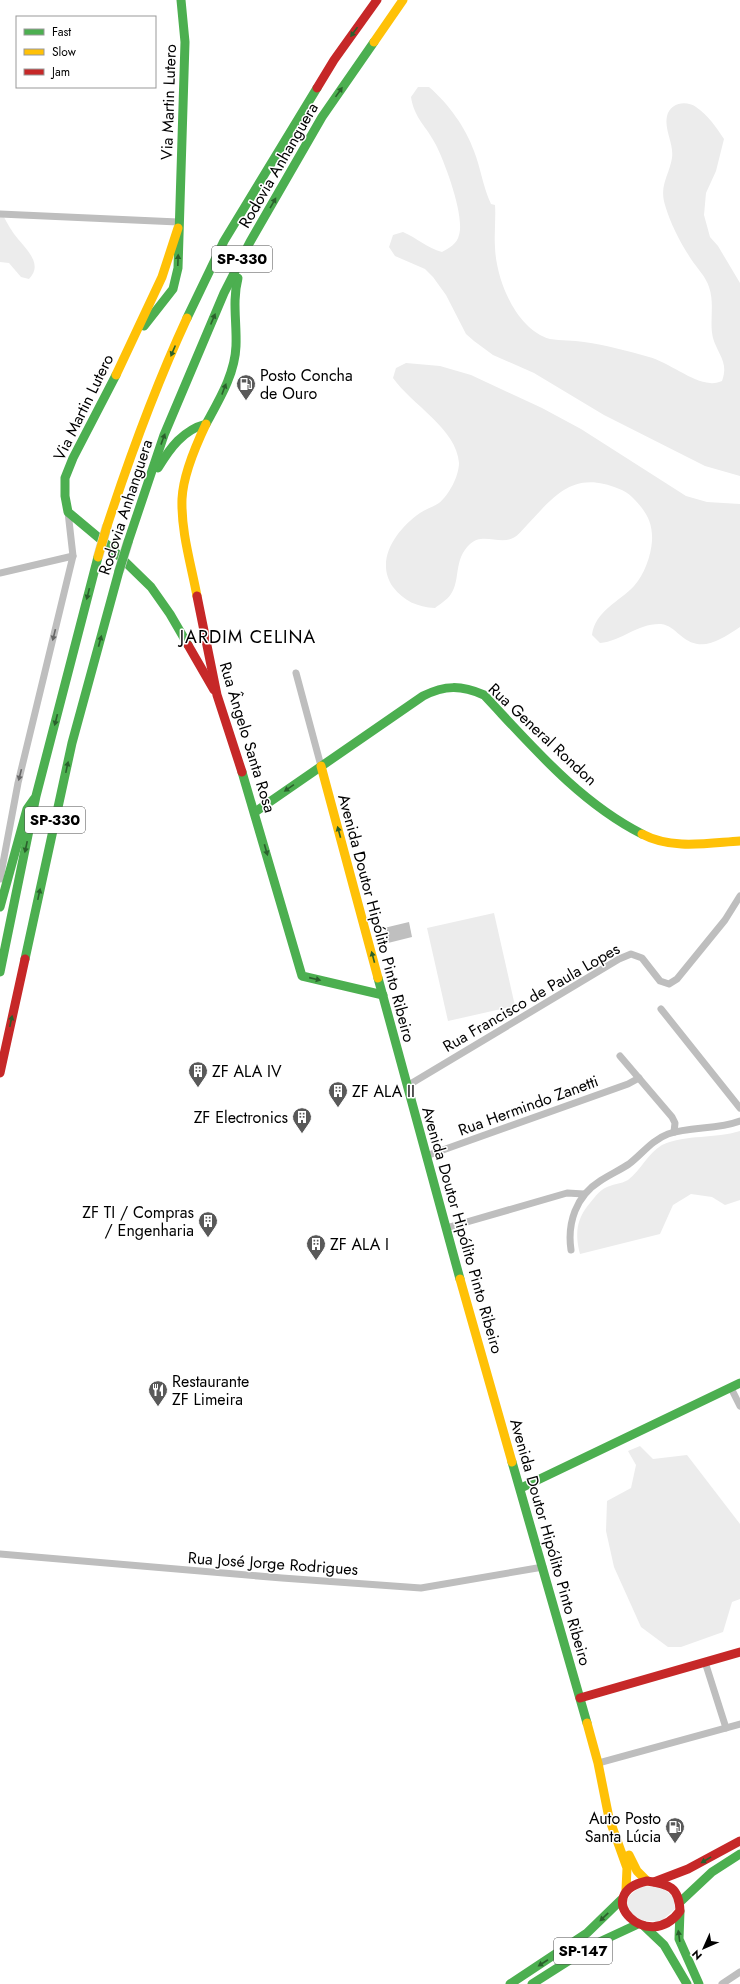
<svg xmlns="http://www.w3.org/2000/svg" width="740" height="1984" font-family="Jost,sans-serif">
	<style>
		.green { fill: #ececec }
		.water { fill: #bfbfbf }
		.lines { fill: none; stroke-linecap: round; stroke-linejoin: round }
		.street { stroke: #bebebe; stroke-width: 7 }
		.fast { stroke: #4caf50; stroke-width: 9 }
		.slow { stroke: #ffc107; stroke-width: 9 }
		.jam { stroke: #c62828; stroke-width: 9 }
		.fast-bridge-casing { stroke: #dbdbdb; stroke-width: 10; stroke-linecap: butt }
		.slow-bridge-casing { stroke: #dbdbdb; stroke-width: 10; stroke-linecap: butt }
		.fast-bridge { stroke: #4caf50; stroke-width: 9 }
		.slow-bridge { stroke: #ffc107; stroke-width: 9 }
		.oneway { fill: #2a602c }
		.oneway2 { fill: #686868 }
		.labels { text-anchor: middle; stroke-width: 3; stroke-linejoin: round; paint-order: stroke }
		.shield { fill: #fff; stroke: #4c4c4c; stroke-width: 1 }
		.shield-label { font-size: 15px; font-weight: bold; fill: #000 }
		.street-label { font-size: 16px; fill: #000; stroke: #fff }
		.poi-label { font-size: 16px; fill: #000; stroke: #fff; text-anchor: start }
		.quarter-label { font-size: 18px; letter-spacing: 1px; fill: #000; stroke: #fff }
	</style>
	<rect width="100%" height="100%" fill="#fff"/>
	<g class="green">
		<path d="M418,87H429C448,103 466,128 474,151C481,169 483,187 491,204L495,205C496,219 494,233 495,247C496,280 516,329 550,339C561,341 573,340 584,342C606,345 628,351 649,357C668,362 692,382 710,383C714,384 719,382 722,381C729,362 718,355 713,338C709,322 715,304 709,287C706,277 697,268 691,259C680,242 671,225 665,205C659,185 669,176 672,158C674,143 664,131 667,116C670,103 686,100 696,107C708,115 716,127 724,139L716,171L706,193L704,215L710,237L718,246L740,283V476L705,466L604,415L534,373L493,355L474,341L466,334L446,295L433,277L425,269L395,256L389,247L393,235L403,232C417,238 427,248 442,252C449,248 457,244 459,235C465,216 445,163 436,145C427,127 414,118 411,97Z"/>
		<path d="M0,214L3,215C7,223 12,232 18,239C28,251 43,265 29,279L21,277L9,263L0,262Z"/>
		<path d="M406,363L440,366L471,375L542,408L581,429L686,496L707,502L740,504V627C720,640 701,654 680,635C674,630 669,625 661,624C638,623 622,641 600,643L592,635C595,611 619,602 634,586C644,575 651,556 652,541C653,521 645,510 632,497C625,490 613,486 604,484C568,475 549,502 527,525C523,529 518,536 513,538C499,545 483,532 470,544C453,560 461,579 451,594C447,600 440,604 435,608C417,607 404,601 393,587C374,560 397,529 420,513C426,509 433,507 439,503C449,495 459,476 459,463C457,429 411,404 393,378L396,368Z"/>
		<polygon points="494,913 515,1006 448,1021 427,928"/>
		<path d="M740,1131V1200L725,1205L712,1197L691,1194L673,1205L660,1234L580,1254C575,1234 576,1219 590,1203C595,1197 598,1192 605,1188C612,1184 621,1184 628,1180C641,1170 648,1153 662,1145C687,1134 715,1139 740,1131Z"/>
		<polygon points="640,1446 653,1459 687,1455 740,1524 740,1599 732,1602 723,1632 681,1647 668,1647 641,1627 614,1567 606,1531 607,1501 631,1488 636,1465 628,1451"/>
		<polygon points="641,1886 661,1887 674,1897 675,1909 660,1922 639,1920 633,1917 627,1903 629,1896"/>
	</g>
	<polygon class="water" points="409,922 412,937 388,943 384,928"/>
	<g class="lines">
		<g class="street">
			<polyline points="0,214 178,222"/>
			<polyline points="0,573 73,556"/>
			<polyline points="296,673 321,766"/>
			<polyline points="0,879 18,783 73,556 68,512"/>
			<polyline points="661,1009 740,1108"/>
			<polyline points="620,1056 672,1117 675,1123 674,1132"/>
			<polyline points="407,1086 619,959 631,954 642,958 660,981 669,984 677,979 725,920 740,896"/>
			<polyline points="426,1156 628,1084 639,1078"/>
			<polyline points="446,1228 567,1193 584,1194"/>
			<path d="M571,1250C567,1223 576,1196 600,1181C609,1175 620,1170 629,1164C642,1154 652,1140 668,1134C691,1126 717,1130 740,1121"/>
			<polyline points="731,1388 740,1406"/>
			<polyline points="0,1554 282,1578 421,1588 543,1567"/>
			<polyline points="705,1662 726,1728"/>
			<polyline points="598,1763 740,1724"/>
			<polyline points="722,1984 740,1972"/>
		</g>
		<g class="fast">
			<polyline points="187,318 224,241 317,88"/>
			<polyline points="144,326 173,289 178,268 185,42 181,0"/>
			<polyline points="116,375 73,458 65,478 65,496 68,512 111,548 151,587 170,614 188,645"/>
			<path d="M158,468C170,448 183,430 206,424C219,400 235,374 236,346C237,323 232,301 238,278"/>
			<polyline points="128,542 164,435 224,293 250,242 322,117 374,42"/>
			<polyline points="242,772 302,976 383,995"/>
			<path d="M255,812L423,696C445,685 461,685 484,695C532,746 579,802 642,834"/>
			<polyline points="0,907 27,809 34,799"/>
			<polyline points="25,959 72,743 119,571"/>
			<polyline points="0,972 36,796 98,557"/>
			<polyline points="378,978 460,1279"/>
			<polyline points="512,1462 587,1723"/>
			<polyline points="521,1488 740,1383"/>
			<polyline points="680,1902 712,1872 740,1854"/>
			<polyline points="680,1911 679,1939 699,1984"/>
			<polyline points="644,1926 664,1945 687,1984"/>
			<polyline points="510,1984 587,1933 621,1900"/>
			<polyline points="532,1984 595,1944 636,1925"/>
		</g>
		<g class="slow">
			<polyline points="374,42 403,0"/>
			<polyline points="116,375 162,277 178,228"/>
			<path d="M107,526C130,456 156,385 187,318"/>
			<path d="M197,596C191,564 181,532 182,499C183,476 196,445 206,424"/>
			<polyline points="321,766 378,978"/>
			<path d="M642,834C672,850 708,843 740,841"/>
			<polyline points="460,1279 512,1462"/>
			<polyline points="587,1723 598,1763 609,1818 627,1868 626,1890"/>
			<polyline points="629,1855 637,1871 647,1881"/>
		</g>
		<g class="jam">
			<polyline points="317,88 334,60 377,0"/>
			<polyline points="197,596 217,695 242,772"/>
			<polyline points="188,645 214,690"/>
			<polyline points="0,1073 25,959"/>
			<polyline points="580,1698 740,1652"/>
			<path d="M647,1881C669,1884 679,1887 680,1911C648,1955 589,1894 647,1881Z"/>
			<polyline points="654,1882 688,1869 740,1841"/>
		</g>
		<defs>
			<polyline id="fast-bridge" points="119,571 128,542"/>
			<polyline id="slow-bridge" points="98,557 107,526"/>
		</defs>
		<use href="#fast-bridge" class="fast-bridge-casing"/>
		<use href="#slow-bridge" class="slow-bridge-casing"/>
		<use href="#fast-bridge" class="fast-bridge"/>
		<use href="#slow-bridge" class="slow-bridge"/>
	</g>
	<defs><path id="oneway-solid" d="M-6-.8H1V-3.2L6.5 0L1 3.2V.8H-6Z"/></defs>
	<g class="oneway">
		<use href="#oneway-solid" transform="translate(354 32) rotate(126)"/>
		<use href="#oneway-solid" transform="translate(339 92) rotate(-55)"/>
		<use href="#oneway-solid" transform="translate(273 203) rotate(-60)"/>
		<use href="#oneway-solid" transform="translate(178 260) rotate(-88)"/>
		<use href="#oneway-solid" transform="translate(213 319) rotate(-67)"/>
		<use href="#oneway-solid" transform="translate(173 351) rotate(113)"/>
		<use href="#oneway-solid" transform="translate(224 389) rotate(-69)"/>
		<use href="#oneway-solid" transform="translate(163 439) rotate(-70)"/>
		<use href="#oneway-solid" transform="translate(88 594) rotate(104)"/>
		<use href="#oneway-solid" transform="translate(100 641) rotate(-75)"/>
		<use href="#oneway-solid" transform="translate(56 720) rotate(104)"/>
		<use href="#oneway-solid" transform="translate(67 767) rotate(-78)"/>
		<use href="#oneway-solid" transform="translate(289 788) rotate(145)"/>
		<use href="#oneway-solid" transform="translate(339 832) rotate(-105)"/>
		<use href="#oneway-solid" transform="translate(26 847) rotate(102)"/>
		<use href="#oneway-solid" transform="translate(266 850) rotate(74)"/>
		<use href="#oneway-solid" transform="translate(39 894) rotate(-78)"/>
		<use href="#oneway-solid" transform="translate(373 957) rotate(-105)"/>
		<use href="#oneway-solid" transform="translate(315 979) rotate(13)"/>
		<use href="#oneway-solid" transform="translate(11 1021) rotate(-78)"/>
		<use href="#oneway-solid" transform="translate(706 1860) rotate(149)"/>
		<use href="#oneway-solid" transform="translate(604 1917) rotate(136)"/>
		<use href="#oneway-solid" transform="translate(679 1936) rotate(-98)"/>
		<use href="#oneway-solid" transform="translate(543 1963) rotate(147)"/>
	</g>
	<g class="oneway2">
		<use href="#oneway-solid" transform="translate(54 635) rotate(104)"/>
		<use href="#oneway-solid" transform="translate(20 775) rotate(104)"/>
	</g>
	<defs>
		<symbol id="fuel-pin" viewBox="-11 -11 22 30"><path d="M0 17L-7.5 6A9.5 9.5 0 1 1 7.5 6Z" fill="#595959" stroke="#fff"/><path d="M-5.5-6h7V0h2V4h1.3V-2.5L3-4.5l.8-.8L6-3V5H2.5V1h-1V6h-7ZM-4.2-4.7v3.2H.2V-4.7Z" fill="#fff"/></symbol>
		<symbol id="building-pin" viewBox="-11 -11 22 30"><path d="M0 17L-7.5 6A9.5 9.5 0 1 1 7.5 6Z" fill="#595959" stroke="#fff"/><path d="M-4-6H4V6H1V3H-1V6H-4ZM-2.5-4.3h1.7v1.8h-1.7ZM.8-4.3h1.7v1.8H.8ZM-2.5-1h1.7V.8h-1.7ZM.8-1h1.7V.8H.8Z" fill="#fff"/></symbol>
		<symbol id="restaurant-pin" viewBox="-11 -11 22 30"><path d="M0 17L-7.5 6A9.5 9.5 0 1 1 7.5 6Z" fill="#595959" stroke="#fff"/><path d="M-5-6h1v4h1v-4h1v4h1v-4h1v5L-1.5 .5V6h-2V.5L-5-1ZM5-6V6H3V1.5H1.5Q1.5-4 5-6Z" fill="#fff"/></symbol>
	</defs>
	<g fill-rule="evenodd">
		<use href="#fuel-pin" x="235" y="373" width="22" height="30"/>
		<use href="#building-pin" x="187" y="1060" width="22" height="30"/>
		<use href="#building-pin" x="327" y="1080" width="22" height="30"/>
		<use href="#building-pin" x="291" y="1106" width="22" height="30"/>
		<use href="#building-pin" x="197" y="1210" width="22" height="30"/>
		<use href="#building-pin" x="305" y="1233" width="22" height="30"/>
		<use href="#restaurant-pin" x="147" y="1379" width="22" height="30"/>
		<use href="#fuel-pin" x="664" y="1816" width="22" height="30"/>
	</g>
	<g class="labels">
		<g class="shield">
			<rect x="212" y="246" width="60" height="26" rx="3"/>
			<rect x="25" y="807" width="60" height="26" rx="3"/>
			<rect x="554" y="1938" width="58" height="26" rx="3"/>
		</g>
		<g class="shield-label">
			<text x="242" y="264">SP-330</text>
			<text x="55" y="825">SP-330</text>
			<text x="583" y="1956">SP-147</text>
		</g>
		<g class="street-label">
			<text transform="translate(168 102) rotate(-88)" y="6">Via Martin Lutero</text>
			<text transform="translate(278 165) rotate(-60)" y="6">Rodovia Anhanguera</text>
			<text transform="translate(83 407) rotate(-64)" y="6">Via Martin Lutero</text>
			<text transform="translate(125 507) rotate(-72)" y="6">Rodovia Anhanguera</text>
			<text transform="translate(543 734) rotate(43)" y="6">Rua General Rondon</text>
			<text transform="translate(248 737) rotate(73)" y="6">Rua Ângelo Santa Rosa</text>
			<text transform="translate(377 918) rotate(75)" y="6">Avenida Doutor Hipólito Pinto Ribeiro</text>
			<text transform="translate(531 997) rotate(-30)" y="6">Rua Francisco de Paula Lopes</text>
			<text transform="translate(528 1105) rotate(-20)" y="6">Rua Hermindo Zanetti</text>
			<text transform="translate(463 1230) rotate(74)" y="6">Avenida Doutor Hipólito Pinto Ribeiro</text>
			<text transform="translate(551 1542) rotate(74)" y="6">Avenida Doutor Hipólito Pinto Ribeiro</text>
			<text transform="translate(273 1563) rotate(4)" y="6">Rua José Jorge Rodrigues</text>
		</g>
		<g class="poi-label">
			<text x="260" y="381">Posto Concha<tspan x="260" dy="18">de Ouro</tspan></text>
			<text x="212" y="1077">ZF ALA IV</text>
			<text x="352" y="1097">ZF ALA II</text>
			<text x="288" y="1123" text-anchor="end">ZF Electronics</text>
			<text x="194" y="1218" text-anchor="end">ZF TI / Compras<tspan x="194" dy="18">/ Engenharia</tspan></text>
			<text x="330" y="1250">ZF ALA I</text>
			<text x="172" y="1387">Restaurante<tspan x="172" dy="18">ZF Limeira</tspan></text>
			<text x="661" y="1824" text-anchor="end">Auto Posto<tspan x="661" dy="18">Santa Lúcia</tspan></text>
		</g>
		<g class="quarter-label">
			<text x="248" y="643">JARDIM CELINA</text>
		</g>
	</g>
	<rect x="16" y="16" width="140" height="72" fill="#ffffff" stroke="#999999"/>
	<rect x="24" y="29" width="20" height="6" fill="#4caf50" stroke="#999999"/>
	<text x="52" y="36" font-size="12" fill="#000000">Fast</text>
	<rect x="24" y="49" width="20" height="6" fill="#ffc107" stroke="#999999"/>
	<text x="52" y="56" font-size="12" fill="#000000">Slow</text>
	<rect x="24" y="69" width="20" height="6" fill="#c62828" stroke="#999999"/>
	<text x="52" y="76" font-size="12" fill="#000000">Jam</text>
	<g transform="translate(704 1948) rotate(225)" stroke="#ffffff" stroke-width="3" paint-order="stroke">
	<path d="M0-3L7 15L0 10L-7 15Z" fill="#000000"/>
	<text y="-6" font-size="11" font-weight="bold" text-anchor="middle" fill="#000000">N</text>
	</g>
</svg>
